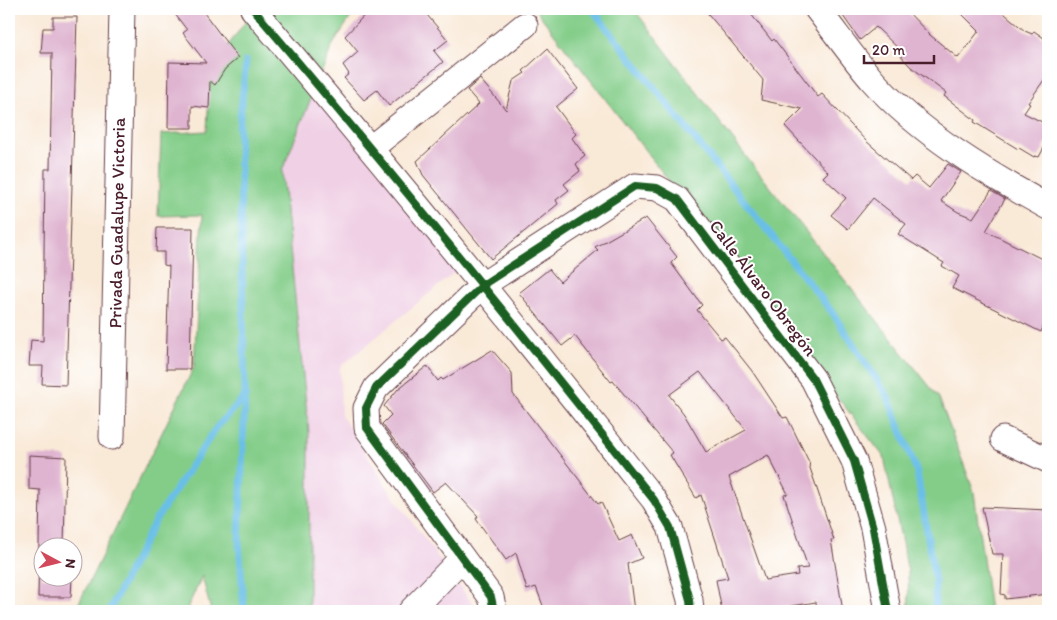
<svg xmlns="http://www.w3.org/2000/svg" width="1057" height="620" font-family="Itim,sans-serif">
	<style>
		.built { fill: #f0d0e5 }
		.green { fill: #83cd89; stroke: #66765a }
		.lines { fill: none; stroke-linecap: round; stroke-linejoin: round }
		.stream { stroke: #6bbfe7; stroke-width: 7 }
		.building { fill: #dfb4d0; fill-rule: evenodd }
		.minor-casing { stroke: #643d45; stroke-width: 27 }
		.minor { stroke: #fff; stroke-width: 25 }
		.cycleway-casing { stroke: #fff; stroke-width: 11 }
		.cycleway { stroke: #1b5e20; stroke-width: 8 }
		.labels { text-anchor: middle; stroke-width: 4; stroke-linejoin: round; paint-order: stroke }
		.street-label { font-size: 18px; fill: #4a1f2b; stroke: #fff }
	</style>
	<rect width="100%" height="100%" fill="#fff"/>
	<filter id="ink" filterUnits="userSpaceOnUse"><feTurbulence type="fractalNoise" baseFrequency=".02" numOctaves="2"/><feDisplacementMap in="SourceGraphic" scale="10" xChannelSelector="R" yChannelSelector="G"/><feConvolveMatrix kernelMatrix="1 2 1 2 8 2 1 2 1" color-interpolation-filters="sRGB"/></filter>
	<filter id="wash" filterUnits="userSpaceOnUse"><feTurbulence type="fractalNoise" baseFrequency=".0096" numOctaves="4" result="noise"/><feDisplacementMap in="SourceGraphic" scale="20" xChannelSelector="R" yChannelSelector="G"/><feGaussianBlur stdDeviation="1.12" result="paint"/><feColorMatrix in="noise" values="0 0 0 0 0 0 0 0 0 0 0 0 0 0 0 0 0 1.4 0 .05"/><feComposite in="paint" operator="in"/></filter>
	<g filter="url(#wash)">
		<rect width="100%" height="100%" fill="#f9e9d7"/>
		<polygon class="built" points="313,94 461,267 340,367 341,415 391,493 478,611 308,611 282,171"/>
		<g class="green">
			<polygon points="255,9 356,9 332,46 282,171 309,433 309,611 211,611 202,576 186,611 75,611 194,367 202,215 158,216 161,134 207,131 210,70"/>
			<polygon points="535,9 634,9 744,154 939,398 974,492 990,611 909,611 908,572 884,457"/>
		</g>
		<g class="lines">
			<g class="stream">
				<polyline points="592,9 832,312 888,397 917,472 935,581 935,611"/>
				<polyline points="109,611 155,521 216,428 245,396"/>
				<polyline points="244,611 239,541 245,396 239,128 246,61"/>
			</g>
		</g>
		<g id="blocks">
			<g class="building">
				<polygon points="171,9 201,9 238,58 225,69 215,85 210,81 209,108 192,106 192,128 168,128 169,62 206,63 183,33 187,30"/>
				<polygon points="370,9 422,9 448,40 434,51 443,62 389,106 377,90 364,100 344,78 349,74 343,65 358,52 345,36"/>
				<polygon points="704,9 747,9 772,41 774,39 818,97 822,94 866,141 911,180 915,176 929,188 948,164 961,172 941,201 958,212 973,218 991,191 1005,199 986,231 1048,262 1048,316 1041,332 952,288 959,276 942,266 944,263 898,234 906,224 873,198 848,229 831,215 846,198 823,177 828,172 785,126 802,109 761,100 763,80"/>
				<polygon points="838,9 869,9 874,14 880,9 905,9 930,35 958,58 979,31 957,9 999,9 1025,31 1032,34 1034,31 1048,41 1048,74 1028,103 1030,104 1024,113 1048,125 1048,140 1039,157 1035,156 1034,157 1019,148 1018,149 974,122 975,120 944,96 946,93 911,67 898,53 901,51 876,27 860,40"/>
				<polygon points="53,17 77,17 66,385 42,384 43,366 29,366 31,340 43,341 45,169 50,169 52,53 41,53 43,28 53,28"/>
				<polygon points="547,49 578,89 556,107 576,134 572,138 585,156 576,164 580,171 564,184 569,190 556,200 558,204 491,259 423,175 417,161 479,104 467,90 480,79 506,110 513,81 525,73 523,71"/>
				<path d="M646,218L677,257L671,263L702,305L697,310L721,339L725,337L752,371L783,418L787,417L793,429L810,464L809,465L834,540H831L843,611H817L816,602L774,609V611H722L716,580L728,578L701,495L696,498L670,455L673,453L613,381L611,382L575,336L562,346L519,293L549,269L560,282L598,250L595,247ZM700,372L746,430L706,452L684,414L669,395ZM768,455L788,494L784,495L808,568L797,569L798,575L765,580L729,477Z"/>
				<polygon points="157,228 193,228 190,369 166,369 169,266 164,265 164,252 156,252"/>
				<polygon points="492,350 512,373 513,394 598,504 601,502 619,541 632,535 642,558 628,564 634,611 545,611 536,587 527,590 516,553 506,560 476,519 478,516 446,482 433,492 382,424 391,415 384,406 398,389 427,366 438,381 441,378 443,380"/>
				<polygon points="29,455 66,457 64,547 73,547 72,560 72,548 42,548 42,578 72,578 71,597 38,597 40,490 29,489"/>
				<polygon points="982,507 1048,510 1048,594 1005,599 1005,595 1001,594 1003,554 992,554"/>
			</g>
		</g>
	</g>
	<g filter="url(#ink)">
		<use href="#blocks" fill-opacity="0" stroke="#643d45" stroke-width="1"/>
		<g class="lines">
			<defs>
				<g id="minor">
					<path d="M253,9C390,170 523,334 654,500L670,527L690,600L691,611"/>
					<path d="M817,9C836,33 853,58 873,81C919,133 988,174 1048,207"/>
					<polyline points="371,148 525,25"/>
					<polyline points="112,437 122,9"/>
					<polyline points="1003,439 1048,460"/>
					<polyline points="411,611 462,558"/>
					<polyline points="494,611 491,597 367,428 366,408 376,388 484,284 635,186 657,188 677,199 813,379 854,461 873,528 888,611"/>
				</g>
			</defs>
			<use href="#minor" class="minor-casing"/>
			<use href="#minor" class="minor"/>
			<defs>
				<g id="cycleway">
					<path d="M253,9C390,170 523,334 654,500L670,527L690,600L691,611"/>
					<polyline points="494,611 491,597 367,428 366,408 376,388 484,284 635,186 657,188 677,199 813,379 854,461 873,528 888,611"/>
				</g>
			</defs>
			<use href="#cycleway" class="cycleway-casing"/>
			<use href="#cycleway" class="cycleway"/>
		</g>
	</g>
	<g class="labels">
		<g class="street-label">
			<text transform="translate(117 223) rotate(-89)" y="6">Privada Guadalupe Victoria</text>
			<text transform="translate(763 288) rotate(53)" y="6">Calle Álvaro Obregón</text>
		</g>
	</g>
	<rect width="1057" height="620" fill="none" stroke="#fff" stroke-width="30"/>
	<g transform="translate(58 562) rotate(97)"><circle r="24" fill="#ffffff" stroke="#b7a5aa"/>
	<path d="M0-4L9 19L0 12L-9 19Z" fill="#d1495b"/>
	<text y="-8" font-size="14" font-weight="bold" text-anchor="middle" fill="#4a1f2b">N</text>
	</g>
	<path d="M864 55v8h70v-8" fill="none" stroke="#4a1f2b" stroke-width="2.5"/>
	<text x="872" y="55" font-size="15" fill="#4a1f2b" stroke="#ffffff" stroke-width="4" paint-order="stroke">20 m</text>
</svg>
